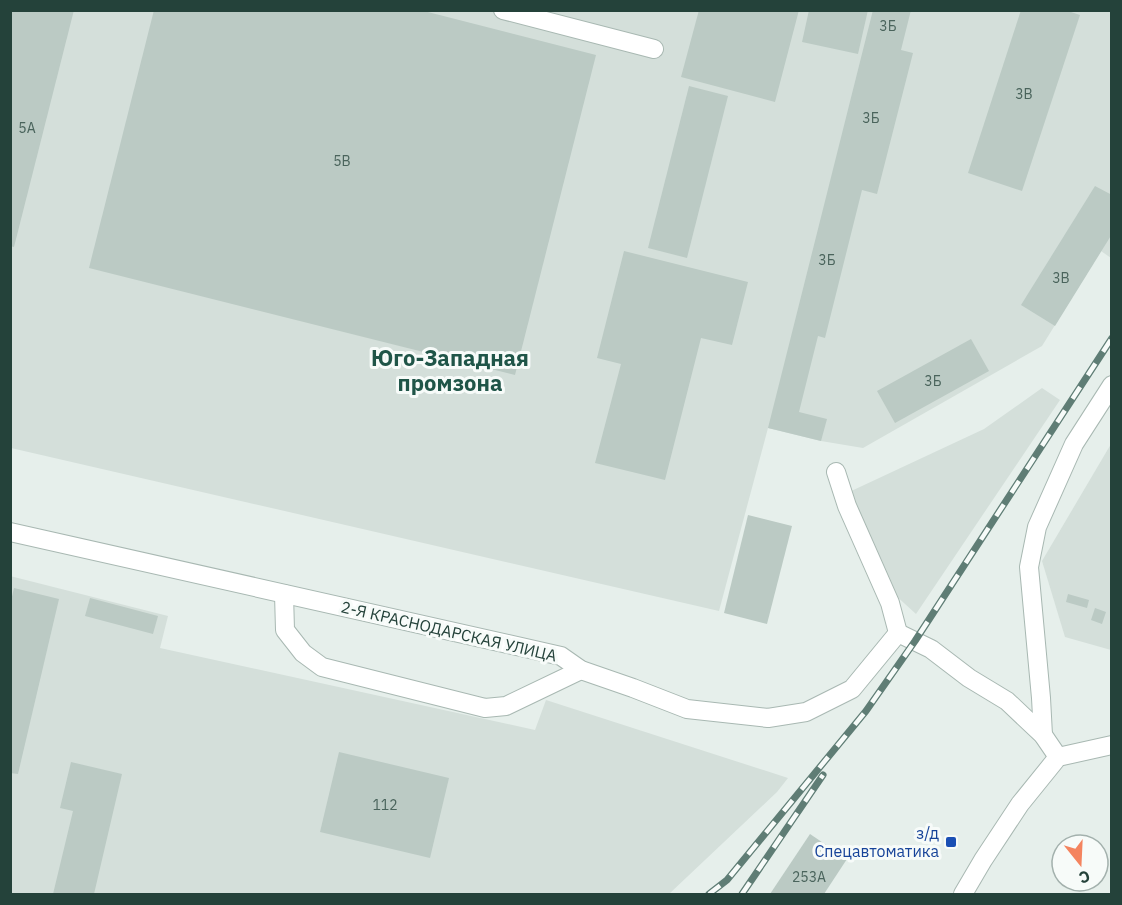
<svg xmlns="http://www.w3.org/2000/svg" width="1122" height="905" font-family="'IBM Plex Sans',sans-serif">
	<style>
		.built { fill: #d4dfda }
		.building { fill: #bbcac4 }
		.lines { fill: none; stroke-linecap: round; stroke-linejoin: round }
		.minor-casing { stroke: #a8b8b2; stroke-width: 20 }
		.minor { stroke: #fff; stroke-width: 18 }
		.rail-casing { stroke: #5f7d75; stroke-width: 7 }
		.rail { stroke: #f7fbf9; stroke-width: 4.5; stroke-dasharray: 14; stroke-linecap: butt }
		.transit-dot { fill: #1a4fb4; stroke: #f7fbf9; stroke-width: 2 }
		.labels { text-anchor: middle; stroke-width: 6; stroke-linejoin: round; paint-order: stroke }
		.number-label { font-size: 14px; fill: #4a645c }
		.street-label { font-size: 16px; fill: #24423a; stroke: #f7fbf9 }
		.transit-label { font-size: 16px; fill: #164399; stroke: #f7fbf9; text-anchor: end }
		.district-label { font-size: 22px; font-weight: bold; fill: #1f5548; stroke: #f7fbf9 }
	</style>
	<rect width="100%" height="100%" fill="#e6efeb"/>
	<g class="built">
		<polygon points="11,11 1111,11 1111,258 1101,251 1042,346 863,448 821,441 768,428 719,611 11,448"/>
		<polygon points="1042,388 1060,400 916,614 893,593 847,493 984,429"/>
		<polygon points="1111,444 1111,650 1065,637 1042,561"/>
		<polygon points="10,576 168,616 160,648 535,730 546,700 788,778 777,792 669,894 11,894"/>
	</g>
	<g class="building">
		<polygon points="10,10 74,10 14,247 10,246"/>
		<polygon points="154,10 420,10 596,55 515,375 89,268"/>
		<polygon points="699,10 799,10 775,102 681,77"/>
		<polygon points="809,10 868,10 858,54 802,42"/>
		<polygon points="873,10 911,10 901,50 913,53 877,194 862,190 825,338 818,336 799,412 827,419 821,441 768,428"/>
		<polygon points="1021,10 1065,10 1080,15 1022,191 968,173"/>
		<polygon points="689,86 728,96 687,258 648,248"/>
		<polygon points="1095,186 1112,195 1112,234 1055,326 1021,305"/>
		<polygon points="624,251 748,282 732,345 701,338 665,480 595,463 621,364 597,358"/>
		<polygon points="971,339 989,371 895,423 877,391"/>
		<polygon points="748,515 792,526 767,624 724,613"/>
		<polygon points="14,588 59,599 18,774 10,773 10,605"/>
		<polygon points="1068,594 1089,600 1087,608 1066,602"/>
		<polygon points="90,598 158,616 153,634 85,616"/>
		<polygon points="1095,608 1106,612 1102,624 1091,620"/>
		<polygon points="339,752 449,778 430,858 320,832"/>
		<polygon points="71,762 122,774 94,894 53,894 73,811 60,808"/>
		<polygon points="810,834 847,859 824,894 770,894"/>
	</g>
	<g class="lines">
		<defs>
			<g id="minor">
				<polyline points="503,10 654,49"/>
				<polyline points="836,472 847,506 890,603 898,633"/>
				<polyline points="10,532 561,656 581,670 633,688 687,709 768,718 806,712 852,689 898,633 931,649 969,678 1007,701 1043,735 1058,757"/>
				<polyline points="284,594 285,630 303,653 322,667 485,708 506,706 581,670"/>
				<polyline points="1043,735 1041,698 1029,567 1037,527 1074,444 1112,385"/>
				<polyline points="963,894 983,860 1020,804 1058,757 1112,745"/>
			</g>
		</defs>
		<use href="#minor" class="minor-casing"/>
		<use href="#minor" class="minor"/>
		<defs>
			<g id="rail">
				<polyline points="709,894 727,880 866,711 915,641 1112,338"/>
				<polyline points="742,894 823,775"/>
			</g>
		</defs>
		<use href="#rail" class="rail-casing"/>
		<use href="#rail" class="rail"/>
	</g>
	<rect class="transit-dot" x="945" y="836" width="12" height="12" rx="3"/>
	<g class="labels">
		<g class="number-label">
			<text x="888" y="31">3Б</text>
			<text x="1024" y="99">3В</text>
			<text x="871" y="123">3Б</text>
			<text x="27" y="133">5А</text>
			<text x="342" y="166">5В</text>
			<text x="827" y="265">3Б</text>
			<text x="1061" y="283">3В</text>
			<text x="933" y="386">3Б</text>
			<text x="385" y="810">112</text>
			<text x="809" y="882">253А</text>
		</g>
		<g class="street-label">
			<text transform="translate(449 631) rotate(13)" y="6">2-Я КРАСНОДАРСКАЯ УЛИЦА</text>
		</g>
		<g class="transit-label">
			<text x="939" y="839">з/д<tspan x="939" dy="18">Спецавтоматика</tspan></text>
		</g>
		<g class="district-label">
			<text x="450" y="366">Юго-Западная<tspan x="450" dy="25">промзона</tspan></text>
		</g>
	</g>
	<rect width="1122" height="905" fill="none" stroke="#24423a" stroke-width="24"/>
	<g transform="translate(1080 863) rotate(162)"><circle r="28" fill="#f7fbf9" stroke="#a3b1ad" stroke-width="1.5"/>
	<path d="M0-4.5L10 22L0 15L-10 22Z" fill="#f4845f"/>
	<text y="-9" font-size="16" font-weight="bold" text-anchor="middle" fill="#24423a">С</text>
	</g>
</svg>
